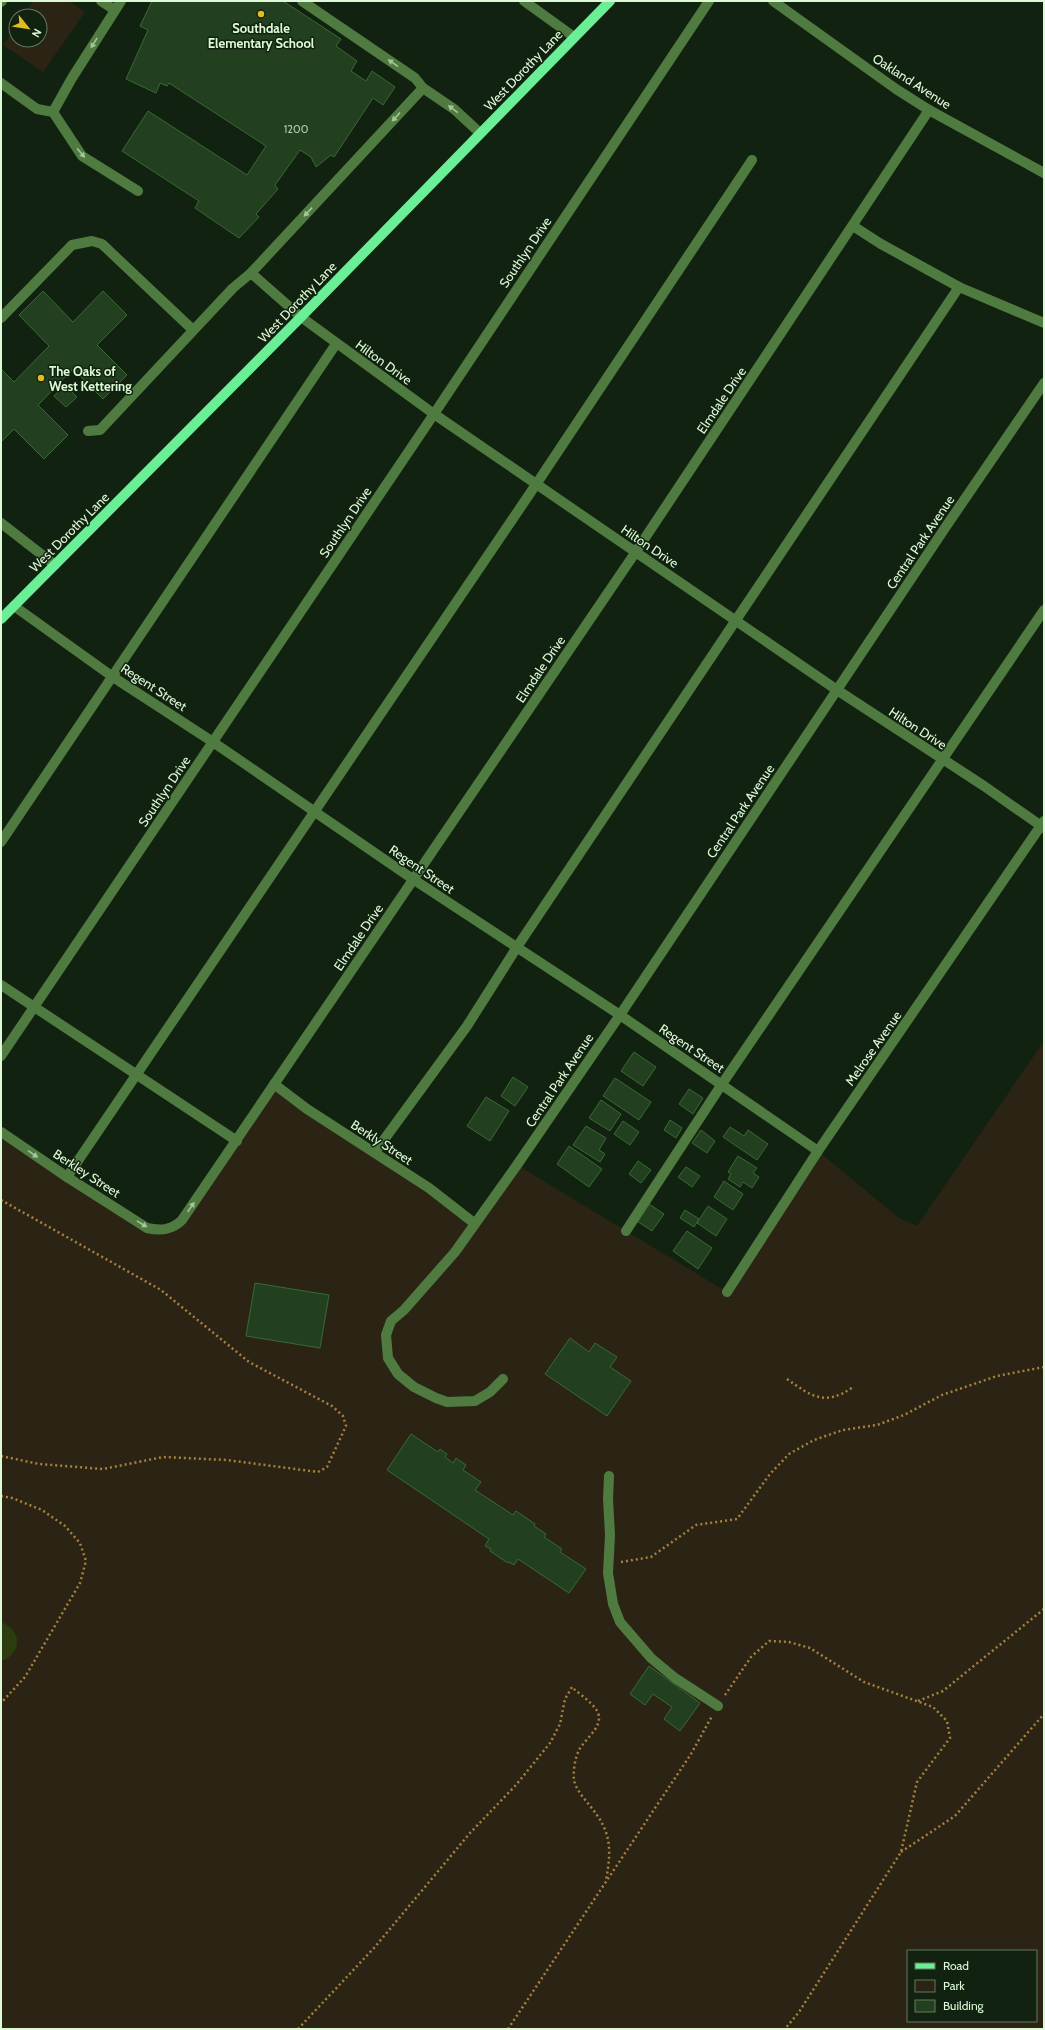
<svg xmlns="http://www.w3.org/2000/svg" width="1045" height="2030" font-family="Cabin,sans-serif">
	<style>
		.green { fill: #2b2414; fill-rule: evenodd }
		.water { fill: #2c3c0f }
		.building { fill: #22401f; stroke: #386a33 }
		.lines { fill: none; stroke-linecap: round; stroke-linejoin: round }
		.path { stroke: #a8823d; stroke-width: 2.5; stroke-dasharray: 2 3; stroke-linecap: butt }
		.minor { stroke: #4f7b41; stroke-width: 10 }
		.major { stroke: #6aee96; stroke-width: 10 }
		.oneway { fill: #a4c79a }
		.poi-dot { fill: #e2bc1a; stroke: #122210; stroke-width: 1.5 }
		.labels { text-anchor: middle; stroke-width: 3; stroke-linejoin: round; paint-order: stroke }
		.number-label { font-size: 11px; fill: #aecca8 }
		.poi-label { font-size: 13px; font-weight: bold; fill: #dcfad6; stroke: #122210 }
		.street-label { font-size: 13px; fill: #dcfad6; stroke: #122210 }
	</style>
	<rect width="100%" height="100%" fill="#122210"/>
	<g class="green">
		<polygon points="33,1 69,1 85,12 43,72 3,45 16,26 16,40 40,40 40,16 23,16"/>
		<path d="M1044,1041V2029H1V1132L147,1228L170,1229L274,1084L474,1223L517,1165L727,1292L818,1151L899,1218L917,1226ZM908,1951H1036V2021H908Z"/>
	</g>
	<path class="water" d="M1,1622C22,1630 23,1654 1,1661Z"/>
	<g class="building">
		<polygon points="152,1 283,1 341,39 336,46 357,61 351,71 366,81 372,71 395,87 383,105 373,98 334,157 331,155 316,167 311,157 300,150 275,185 278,189 256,214 259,217 239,238 195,208 199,201 122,151 148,111 247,175 266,146 169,83 167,86 160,83 156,93 126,79 148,30 140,26"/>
		<polygon points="43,291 73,322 103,291 127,315 97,345 127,375 103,399 73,369 38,405 68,435 44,459 14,429 1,442 1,369 14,382 49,346 19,315"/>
		<polygon points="65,385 77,397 66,407 54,396"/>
		<polygon points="634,1052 656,1067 643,1086 621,1071"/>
		<polygon points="513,1077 528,1087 515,1106 501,1096"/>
		<polygon points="615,1078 651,1102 639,1120 603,1096"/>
		<polygon points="689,1089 703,1098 693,1114 679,1104"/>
		<polygon points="486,1097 509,1111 490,1141 467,1126"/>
		<polygon points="601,1100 621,1114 610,1131 589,1118"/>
		<polygon points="670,1120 682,1128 676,1138 664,1130"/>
		<polygon points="623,1121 639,1132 630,1145 614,1134"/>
		<polygon points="586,1126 606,1138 599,1150 605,1154 600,1162 573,1145"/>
		<polygon points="730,1127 744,1136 748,1130 768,1144 757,1160 723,1137"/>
		<polygon points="701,1130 715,1141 707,1153 692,1143"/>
		<polygon points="569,1146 602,1169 589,1187 557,1164"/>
		<polygon points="738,1156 757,1168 753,1173 759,1177 752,1188 743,1182 740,1187 728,1179 731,1174 728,1172"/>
		<polygon points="638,1161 651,1170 641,1183 629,1174"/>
		<polygon points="686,1167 700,1176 692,1187 678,1177"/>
		<polygon points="724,1181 743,1194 733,1210 714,1197"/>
		<polygon points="649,1204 664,1214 652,1231 637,1221"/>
		<polygon points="708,1206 727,1219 716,1236 697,1223"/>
		<polygon points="685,1210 699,1219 694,1227 680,1218"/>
		<polygon points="687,1231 712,1248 698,1269 673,1251"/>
		<polygon points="255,1283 329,1295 320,1348 246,1336"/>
		<polygon points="570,1338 589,1352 595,1343 617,1357 610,1367 631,1381 607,1416 545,1374"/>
		<polygon points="411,1434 438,1452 440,1449 447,1454 445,1457 453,1463 456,1458 466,1465 463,1470 481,1482 475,1490 513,1515 516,1511 535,1524 534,1526 546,1534 544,1537 562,1549 560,1552 586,1569 569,1593 518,1559 514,1565 509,1562 508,1563 490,1551 491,1549 485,1546 489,1539 387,1470"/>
		<polygon points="649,1666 700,1703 680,1731 664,1719 672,1707 653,1694 645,1705 630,1694"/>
	</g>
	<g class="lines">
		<g class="path">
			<polyline points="1,1200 161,1290 249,1362 332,1406 343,1416 346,1426 327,1467 318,1472 227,1460 163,1457 103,1469 39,1464 1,1456"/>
			<path d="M787,1379C811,1396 825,1407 853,1387"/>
			<polyline points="1,1496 12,1498 42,1510 65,1526 80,1543 86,1561 80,1583 25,1677 1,1703"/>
			<polyline points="621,1562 651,1557 696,1525 737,1519 770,1474 789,1454 814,1440 843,1430 877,1425 904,1415 942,1395 997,1376 1044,1367"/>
			<polyline points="725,1695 751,1657 769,1641 789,1642 810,1648 864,1682 933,1707 947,1721 950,1738 917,1782 901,1852 799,2012 785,2029"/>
			<polyline points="918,1701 943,1691 1044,1609"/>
			<polyline points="901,1852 955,1816 1044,1714"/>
			<path d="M298,2029L374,1948L470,1833L516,1785L550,1743L560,1724L565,1699L572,1687C579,1694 589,1700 595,1708C608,1724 586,1737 579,1750C575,1758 573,1771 574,1780C576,1790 584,1798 590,1806C611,1831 612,1848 606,1880"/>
			<polyline points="508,2029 691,1754 712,1716"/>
		</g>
		<g class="minor">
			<polyline points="101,1 115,10"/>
			<polyline points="121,1 72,78 53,112 82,156 138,191"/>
			<polyline points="302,1 415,78 423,88 454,109 480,133"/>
			<polyline points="524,1 574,37"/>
			<polyline points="773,1 896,89 929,110 1044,173"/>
			<polyline points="1,2 2,1"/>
			<polyline points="1,83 37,109 53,112"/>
			<polyline points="853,226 881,244 959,287"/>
			<polyline points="251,273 301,317 434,414 837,690 984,786 1044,828"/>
			<polyline points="1,318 72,245 92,241 102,244 193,330"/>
			<polyline points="88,431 100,430 233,288 251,273 423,88"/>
			<polyline points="1,523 55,565"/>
			<polyline points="14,606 113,677 213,742 413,879 620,1015 818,1151"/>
			<polyline points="1,842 336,344"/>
			<polyline points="1,985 237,1141"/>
			<polyline points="1,1056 434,414 709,1"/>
			<polyline points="274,1084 307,1109 429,1188 474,1223"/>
			<path d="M1,1132L67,1177L147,1228C161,1231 172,1230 182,1220L635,553L929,110"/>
			<polyline points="375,1152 467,1026 517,947 959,287 1044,323"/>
			<polyline points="67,1177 537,483 752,160"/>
			<polyline points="626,1231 722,1084 1044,610"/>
			<polyline points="727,1292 818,1151 1044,821"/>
			<polyline points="503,1379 490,1392 475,1401 447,1402 436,1398 414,1387 398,1374 388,1358 386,1335 391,1321 404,1310 455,1252 517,1165 620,1015 947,525 1044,383"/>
			<polyline points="609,1476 608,1499 610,1535 608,1573 613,1604 620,1622 651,1658 675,1678 718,1706"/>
		</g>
		<polyline class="major" points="1,619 301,317 610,1"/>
	</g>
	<defs><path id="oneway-solid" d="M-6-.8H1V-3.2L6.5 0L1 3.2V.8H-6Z"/></defs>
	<g class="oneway">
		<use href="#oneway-solid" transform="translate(94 43) rotate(122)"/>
		<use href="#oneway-solid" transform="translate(393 63) rotate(-146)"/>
		<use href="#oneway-solid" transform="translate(453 109) rotate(-142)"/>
		<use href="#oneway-solid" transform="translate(396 117) rotate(133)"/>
		<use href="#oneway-solid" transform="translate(81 153) rotate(50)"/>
		<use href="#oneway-solid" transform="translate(308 212) rotate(133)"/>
		<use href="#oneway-solid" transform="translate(33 1154) rotate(35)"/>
		<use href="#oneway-solid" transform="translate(191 1207) rotate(-55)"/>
		<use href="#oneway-solid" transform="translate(142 1224) rotate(31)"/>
	</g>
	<g class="poi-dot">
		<circle cx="261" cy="14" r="4"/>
		<circle cx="41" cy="378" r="4"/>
	</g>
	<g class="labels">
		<g class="number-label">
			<text x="296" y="133">1200</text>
		</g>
		<g class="poi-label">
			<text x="261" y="33">Southdale<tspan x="261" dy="15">Elementary School</tspan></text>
			<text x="49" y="376" text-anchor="start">The Oaks of<tspan x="49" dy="15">West Kettering</tspan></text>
		</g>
		<g class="street-label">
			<text transform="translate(523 70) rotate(-46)" y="5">West Dorothy Lane</text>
			<text transform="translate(912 81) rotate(33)" y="5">Oakland Avenue</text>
			<text transform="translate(525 252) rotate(-56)" y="5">Southlyn Drive</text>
			<text transform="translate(297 302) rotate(-46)" y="5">West Dorothy Lane</text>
			<text transform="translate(384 362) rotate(36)" y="5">Hilton Drive</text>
			<text transform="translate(721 400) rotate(-56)" y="5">Elmdale Drive</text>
			<text transform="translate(345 522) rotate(-56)" y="5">Southlyn Drive</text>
			<text transform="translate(69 532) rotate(-45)" y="5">West Dorothy Lane</text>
			<text transform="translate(920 542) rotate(-56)" y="5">Central Park Avenue</text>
			<text transform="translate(650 546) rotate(34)" y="5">Hilton Drive</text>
			<text transform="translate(540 669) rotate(-56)" y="5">Elmdale Drive</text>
			<text transform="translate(154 687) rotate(33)" y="5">Regent Street</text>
			<text transform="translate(918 728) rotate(33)" y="5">Hilton Drive</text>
			<text transform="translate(164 791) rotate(-56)" y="5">Southlyn Drive</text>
			<text transform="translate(740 811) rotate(-56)" y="5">Central Park Avenue</text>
			<text transform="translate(422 869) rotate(34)" y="5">Regent Street</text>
			<text transform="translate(358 937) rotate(-56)" y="5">Elmdale Drive</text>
			<text transform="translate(692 1048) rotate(34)" y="5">Regent Street</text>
			<text transform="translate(873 1048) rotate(-55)" y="5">Melrose Avenue</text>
			<text transform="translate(559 1080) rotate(-56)" y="5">Central Park Avenue</text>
			<text transform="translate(382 1142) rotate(33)" y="5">Berkly Street</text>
			<text transform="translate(87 1173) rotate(33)" y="5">Berkley Street</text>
		</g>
	</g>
	<rect width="1045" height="2030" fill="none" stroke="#dcfad6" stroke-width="4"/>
	<rect x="907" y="1950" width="130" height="72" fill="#122210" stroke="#63785f"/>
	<rect x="915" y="1963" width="20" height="6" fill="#6aee96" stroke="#63785f"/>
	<text x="943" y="1970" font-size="12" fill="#dcfad6">Road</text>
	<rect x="915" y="1980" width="20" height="12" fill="#2b2414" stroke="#63785f"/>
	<text x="943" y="1990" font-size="12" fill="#dcfad6">Park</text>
	<rect x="915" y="2000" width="20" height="12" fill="#22401f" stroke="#63785f"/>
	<text x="943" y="2010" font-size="12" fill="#dcfad6">Building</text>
	<g transform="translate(28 28) rotate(120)"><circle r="19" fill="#122210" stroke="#63785f"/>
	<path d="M0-3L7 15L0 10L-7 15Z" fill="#e2bc1a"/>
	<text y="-6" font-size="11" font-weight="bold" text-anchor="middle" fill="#dcfad6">N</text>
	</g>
</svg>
